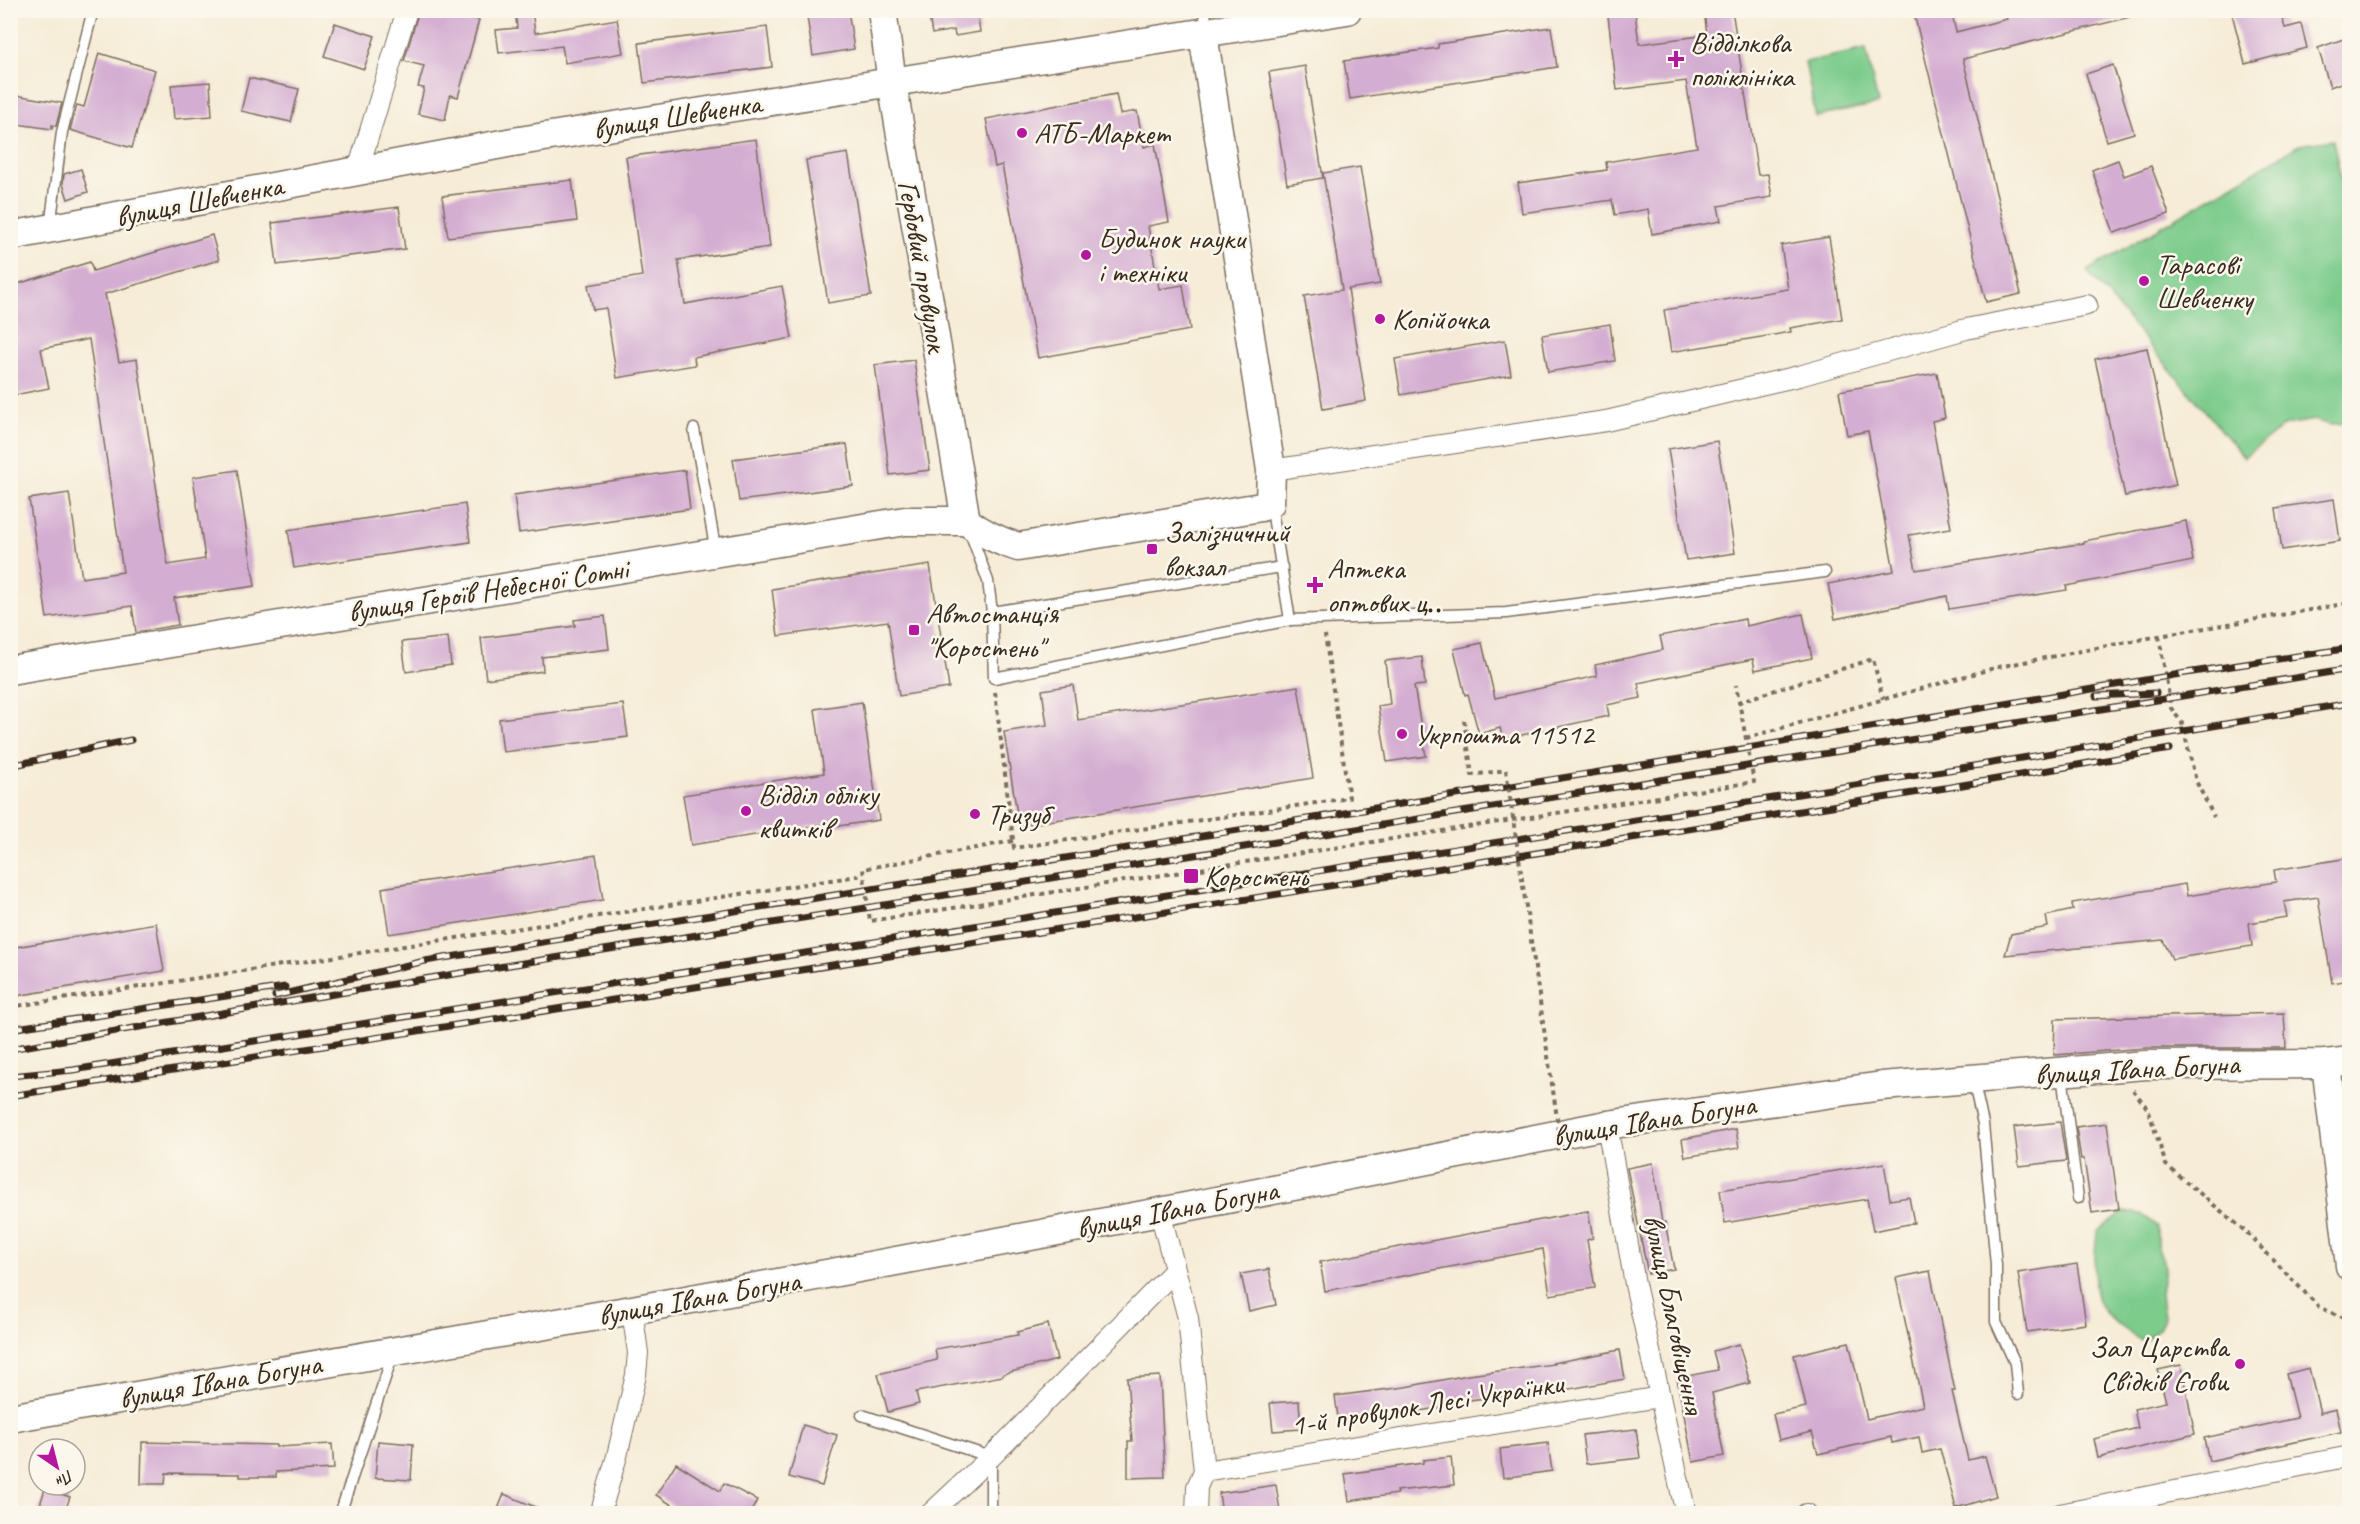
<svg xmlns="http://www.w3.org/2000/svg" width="2360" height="1524" font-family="Caveat,sans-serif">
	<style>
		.green { fill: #7dcc8c; stroke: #5c7b55; stroke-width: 1.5 }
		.building { fill: #d4add2 }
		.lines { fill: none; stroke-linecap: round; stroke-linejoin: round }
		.lane-casing { stroke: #7c6e5f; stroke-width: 13 }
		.street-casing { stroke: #7c6e5f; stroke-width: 22 }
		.secondary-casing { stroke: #7c6e5f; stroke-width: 31 }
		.path { stroke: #7c6e5f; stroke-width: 4; stroke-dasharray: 4.5 4.5; stroke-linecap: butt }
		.lane { stroke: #fff; stroke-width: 10 }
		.street { stroke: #fff; stroke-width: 20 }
		.secondary { stroke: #fff; stroke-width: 28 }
		.rail-casing { stroke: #3b2a1e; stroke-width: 7 }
		.rail { stroke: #fbf7ec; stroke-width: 4.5; stroke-dasharray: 14; stroke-linecap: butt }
		.path-bridge { stroke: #7c6e5f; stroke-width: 4; stroke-dasharray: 4.5 4.5; stroke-linecap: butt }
		.poi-dot { fill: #b5179e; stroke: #fbf7ec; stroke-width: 2 }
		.labels { text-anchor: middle; stroke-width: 5; stroke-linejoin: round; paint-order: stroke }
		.poi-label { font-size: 30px; fill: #3b2a1e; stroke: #fbf7ec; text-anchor: start }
		.street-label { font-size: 30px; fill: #3b2a1e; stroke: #fbf7ec }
	</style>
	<rect width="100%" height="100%" fill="#fbf7ec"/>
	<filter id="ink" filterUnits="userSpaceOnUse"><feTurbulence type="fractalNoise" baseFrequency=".0167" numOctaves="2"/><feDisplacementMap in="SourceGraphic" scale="12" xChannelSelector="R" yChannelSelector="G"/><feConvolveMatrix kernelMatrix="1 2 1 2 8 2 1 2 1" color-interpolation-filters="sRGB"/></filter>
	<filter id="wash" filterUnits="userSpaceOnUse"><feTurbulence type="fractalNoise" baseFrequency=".008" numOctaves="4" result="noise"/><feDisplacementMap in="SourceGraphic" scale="24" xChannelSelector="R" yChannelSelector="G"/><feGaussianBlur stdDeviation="1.35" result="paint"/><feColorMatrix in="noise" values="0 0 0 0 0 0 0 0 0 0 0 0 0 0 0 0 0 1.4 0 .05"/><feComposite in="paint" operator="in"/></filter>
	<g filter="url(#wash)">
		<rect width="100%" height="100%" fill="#f6ecd7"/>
		<g class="green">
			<polygon points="1866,49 1878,104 1816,117 1805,62"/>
			<polygon points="2333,140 2341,180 2349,179 2349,422 2330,425 2314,420 2285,425 2244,457 2087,271 2299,145"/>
			<path d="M2123,1212L2141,1214L2157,1226V1246L2165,1267L2161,1294L2164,1318L2159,1328L2145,1342C2130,1333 2106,1319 2099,1303C2091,1284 2095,1252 2097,1232Z"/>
		</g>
		<g id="blocks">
			<g class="building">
				<polygon points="419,10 429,10 456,18 457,14 479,20 458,97 450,95 445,120 418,114 424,88 418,87 424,66 404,61"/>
				<polygon points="515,10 532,10 535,33 617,19 623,53 565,63 562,46 499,53 496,30 517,28"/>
				<polygon points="806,10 848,10 854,49 813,56"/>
				<polygon points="928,10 977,10 980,32 955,36 954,30 932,34"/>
				<polygon points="1704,10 1732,10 1758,175 1768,174 1772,197 1718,206 1721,221 1652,234 1648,209 1615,215 1612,200 1522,213 1518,183 1607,170 1606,162 1697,147 1686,81 1617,90 1608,16 1635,12 1639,44 1707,35"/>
				<polygon points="1913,10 1951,10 1956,32 2007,19 2005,10 2129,10 2130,17 1963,59 2021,294 1986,302"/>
				<polygon points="2231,10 2280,10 2285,28 2301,24 2307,48 2245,64"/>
				<polygon points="335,23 375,36 364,69 324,56"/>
				<polygon points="767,27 772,67 644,83 639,43"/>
				<polygon points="1551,27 1557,67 1350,99 1344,61 1438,48 1438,44"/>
				<polygon points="2349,37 2349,80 2330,87 2318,48"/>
				<polygon points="99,53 155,70 132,148 70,130 77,105 84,107"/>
				<polygon points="2113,65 2134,133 2107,141 2086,74"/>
				<polygon points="1305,66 1323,178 1287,184 1269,72"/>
				<polygon points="249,78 299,89 291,122 241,111"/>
				<polygon points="210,82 212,116 174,119 171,85"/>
				<polygon points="10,94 62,103 56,126 52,125 52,129 10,123"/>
				<polygon points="1116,94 1120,114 1137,111 1144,147 1155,144 1169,222 1148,226 1159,289 1183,285 1190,330 1038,358 1002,165 995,167 986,119"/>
				<polygon points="756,139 770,247 678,260 685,304 782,286 792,338 694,357 695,365 617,378 606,308 593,310 588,285 642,276 626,157"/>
				<polygon points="848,153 871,296 828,303 806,160"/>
				<polygon points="2118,160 2124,176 2151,166 2169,214 2114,233 2092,170"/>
				<polygon points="1360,167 1380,284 1348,289 1366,401 1323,409 1304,296 1342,290 1323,173"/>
				<polygon points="81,169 88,192 68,199 63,184 64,174"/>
				<polygon points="572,180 577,221 448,237 442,196"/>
				<polygon points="399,207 405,249 277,265 272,223"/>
				<polygon points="212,235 219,260 105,294 119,362 137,359 168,565 205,559 193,477 237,470 255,586 174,598 178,625 136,632 132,606 47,618 29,499 69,493 82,578 123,572 89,339 41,349 49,388 10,396 10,291 14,285 90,262 93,271"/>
				<polygon points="1829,237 1842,319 1790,328 1791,332 1671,352 1664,310 1788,289 1781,245"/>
				<polygon points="1610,324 1615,361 1548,372 1542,335"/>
				<polygon points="1505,340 1511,375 1401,395 1395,359"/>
				<polygon points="2147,348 2176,485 2125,496 2095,359"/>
				<polygon points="914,360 930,470 890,475 875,365"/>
				<polygon points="1937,373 1945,418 1932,421 1951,528 1909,535 1916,570 2084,543 2084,541 2186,521 2193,561 2066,586 2067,590 1949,609 1947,596 1835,619 1828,584 1894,571 1868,431 1847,435 1839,391"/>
				<polygon points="1717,441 1735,553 1686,560 1668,449"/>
				<polygon points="847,444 853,486 739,501 733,459"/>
				<polygon points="685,470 690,509 519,533 514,495"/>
				<polygon points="2334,499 2340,541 2282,550 2276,508"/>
				<polygon points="465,504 470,542 294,568 288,530"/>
				<polygon points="930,565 949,688 899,696 888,621 778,636 772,589"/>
				<polygon points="1803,614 1812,658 1755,670 1753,659 1638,683 1641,698 1607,705 1609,716 1503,739 1500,728 1479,734 1468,694 1465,695 1454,649 1482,643 1495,698 1597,676 1595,665 1663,650 1660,636 1745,619 1746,626"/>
				<polygon points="605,616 609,649 542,657 543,671 486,679 481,638 575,626 574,620"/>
				<polygon points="448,637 451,665 406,672 402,642"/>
				<polygon points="1422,657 1425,685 1414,686 1426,756 1387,762 1378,706 1390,704 1385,661"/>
				<polygon points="1073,685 1078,720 1298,686 1313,778 1019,826 1004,732 1047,725 1042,690"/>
				<polygon points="862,702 879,820 832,827 831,823 691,845 683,795 824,773 815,709"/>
				<polygon points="623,704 628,737 503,752 499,719"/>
				<polygon points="596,855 603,900 389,934 382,888"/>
				<polygon points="2349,858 2349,887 2344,888 2349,922 2349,980 2332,983 2318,897 2284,902 2287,917 2249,923 2252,946 2172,959 2163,940 2005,955 2011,934 2048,927 2046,916 2073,910 2072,903 2185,884 2187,896 2276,882 2274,870"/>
				<polygon points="156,923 164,971 10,997 10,948"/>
				<polygon points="2284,1013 2286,1048 2146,1048 2054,1055 2055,1019"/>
				<polygon points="2060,1122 2066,1161 2019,1166 2014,1127"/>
				<polygon points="2107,1123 2119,1209 2092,1213 2084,1159 2081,1159 2076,1127"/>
				<polygon points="1736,1129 1739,1148 1685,1157 1682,1139"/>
				<polygon points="1653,1163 1662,1223 1665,1222 1674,1269 1648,1274 1627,1168"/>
				<polygon points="1884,1163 1890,1200 1909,1197 1914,1223 1873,1231 1867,1199 1725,1223 1720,1190"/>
				<polygon points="1588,1211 1593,1238 1587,1240 1595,1288 1550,1295 1543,1249 1325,1291 1320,1262"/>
				<polygon points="2077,1264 2086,1324 2027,1332 2018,1273"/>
				<polygon points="1269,1269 1276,1305 1249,1311 1241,1274"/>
				<polygon points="1930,1271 1955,1391 1952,1391 1968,1460 1985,1456 1996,1496 1956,1508 1940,1449 1922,1453 1919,1437 1892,1443 1891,1437 1818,1454 1812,1432 1779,1440 1773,1414 1806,1407 1794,1355 1849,1342 1867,1419 1923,1406 1896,1278"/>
				<polygon points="1048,1324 1057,1360 1003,1374 1003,1376 916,1392 919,1404 888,1412 878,1374 937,1360 935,1349 1018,1335 1017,1332"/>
				<polygon points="1739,1344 1750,1383 1712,1393 1724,1456 1693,1462 1677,1378 1718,1370 1713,1351"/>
				<polygon points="1620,1350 1625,1379 1559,1391 1558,1389 1462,1401 1462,1404 1339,1424 1335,1396 1405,1387 1468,1375 1554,1364 1553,1363"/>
				<polygon points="2181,1365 2195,1434 2098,1458 2094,1439 2138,1428 2134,1409 2166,1402 2158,1370"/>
				<polygon points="2309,1368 2320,1413 2336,1409 2341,1432 2209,1461 2204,1438 2297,1418 2286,1374"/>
				<polygon points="1160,1376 1165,1477 1128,1478 1128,1441 1132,1441 1127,1378"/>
				<polygon points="1299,1401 1301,1429 1273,1431 1270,1403"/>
				<polygon points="803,1425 837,1435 822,1486 789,1477"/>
				<polygon points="1636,1429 1640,1458 1586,1464 1582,1435"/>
				<polygon points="378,1441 413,1444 411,1480 375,1478"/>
				<polygon points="142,1442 276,1445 276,1447 332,1444 334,1469 276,1472 276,1477 240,1477 240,1474 166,1473 165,1484 141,1484"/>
				<polygon points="1548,1443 1552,1471 1503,1478 1500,1449"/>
				<polygon points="1451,1457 1454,1485 1396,1491 1397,1494 1349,1501 1345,1474 1423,1463 1423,1460"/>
				<polygon points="676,1463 720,1491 724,1483 757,1500 750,1514 686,1514 656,1495"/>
				<polygon points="1276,1485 1280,1511 1222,1514 1219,1493"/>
				<polygon points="45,1489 70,1497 64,1514 37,1514"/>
				<polygon points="504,1494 550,1513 550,1514 496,1514"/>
			</g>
		</g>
	</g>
	<g filter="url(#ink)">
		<use href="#blocks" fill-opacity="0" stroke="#7c6e5f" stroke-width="1.5"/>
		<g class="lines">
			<defs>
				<g id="lane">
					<polyline points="1204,31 1206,10"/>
					<polyline points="50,228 62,132 93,10"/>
					<polyline points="694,429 716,552"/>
					<polyline points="970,532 988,581 992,612 994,678 1290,620 1271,504"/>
					<polyline points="992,612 1282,567"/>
					<polyline points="1290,620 1506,613 1825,572"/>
					<polyline points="2062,1074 2078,1198"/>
					<polyline points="1973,1079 1983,1124 1996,1265 1996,1322 2015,1363 2018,1394"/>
					<polyline points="862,1415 991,1457 991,1514"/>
					<polyline points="340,1514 393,1354"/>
				</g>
				<g id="street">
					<polyline points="358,170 407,10"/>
					<polyline points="1271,470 1606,421 1799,376 1966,329 2087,305"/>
					<polyline points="1607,1125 1635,1284 1686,1514"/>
					<polyline points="1160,1212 1188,1318 1204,1471 1197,1487 1196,1514"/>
					<polyline points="1204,1471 1660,1397"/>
					<polyline points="600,1514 617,1456 636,1375 638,1353 632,1310"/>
					<polyline points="930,1514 991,1457 1175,1270"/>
					<polyline points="1806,1514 1807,1514"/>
					<polyline points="2060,1514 2350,1456"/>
				</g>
				<g id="secondary">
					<polyline points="882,10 892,82 966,521"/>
					<polyline points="10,236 513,142 1347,10"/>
					<path d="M966,521C983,534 998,541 1018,547L1261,507L1270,503L1271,470L1203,34"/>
					<polyline points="10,670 905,521 966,521"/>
					<polyline points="2326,1064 2350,1266"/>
					<polyline points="10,1418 632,1310 1160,1212 1607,1125 1882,1086 2146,1065 2326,1064 2350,1061"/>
				</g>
			</defs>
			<use href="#lane" class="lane-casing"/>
			<use href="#street" class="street-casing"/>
			<use href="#secondary" class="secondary-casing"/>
			<g class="path">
				<polyline points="2159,636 2171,708 2182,723 2196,781 2214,817"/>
				<polyline points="995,692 1014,848 1349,798 1325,635"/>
				<polyline points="1738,702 1873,659 1883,699"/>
				<polyline points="1464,720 1472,775 1506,770"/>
				<polyline points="1746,738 1998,667 2159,636 2350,603"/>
				<polyline points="1013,841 863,869 870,921 1754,782 1736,685"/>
				<polyline points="10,1007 864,875"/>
				<polyline points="2133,1090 2148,1109 2166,1165 2245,1231 2319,1307 2350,1321"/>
			</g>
			<use href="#lane" class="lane"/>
			<use href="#street" class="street"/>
			<use href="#secondary" class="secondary"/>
			<defs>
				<g id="rail">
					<polyline points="2096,696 2156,693"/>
					<polyline points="10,766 131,740"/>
					<polyline points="275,996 425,961 1748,748 2186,673 2350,648"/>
					<polyline points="10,1029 285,987"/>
					<polyline points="10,1049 405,982 2350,669"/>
					<polyline points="10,1076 73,1070 1980,765 2350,703"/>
					<polyline points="10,1096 1951,787 2170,749"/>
				</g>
			</defs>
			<use href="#rail" class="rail-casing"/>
			<use href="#rail" class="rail"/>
			<polyline class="path-bridge" points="1506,770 1562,1152"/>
		</g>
	</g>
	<g class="poi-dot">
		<path d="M1673 50h6v6h6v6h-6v6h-6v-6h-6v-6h6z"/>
		<circle cx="1022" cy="133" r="6"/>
		<circle cx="1086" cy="255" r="6"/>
		<circle cx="2144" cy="281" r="6"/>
		<circle cx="1380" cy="319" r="6"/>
		<rect x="1146" y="543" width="12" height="12" rx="3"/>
		<path d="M1312 576h6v6h6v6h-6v6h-6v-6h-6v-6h6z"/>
		<rect x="908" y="624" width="12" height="12" rx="3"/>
		<circle cx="1402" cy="734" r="6"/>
		<circle cx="746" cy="811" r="6"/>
		<circle cx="975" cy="814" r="6"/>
		<rect x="1183" y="868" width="16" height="16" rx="3"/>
		<circle cx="2240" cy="1364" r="6"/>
	</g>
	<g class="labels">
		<g class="poi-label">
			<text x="1690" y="52">Відділкова<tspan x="1690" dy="34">поліклініка</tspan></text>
			<text x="1034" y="143">АТБ-Маркет</text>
			<text x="1098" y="248">Будинок науки<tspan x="1098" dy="34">і техніки</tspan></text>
			<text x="2156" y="274">Тарасові<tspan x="2156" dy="34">Шевченку</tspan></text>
			<text x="1392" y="329">Копійочка</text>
			<text x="1164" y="542">Залізничний<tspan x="1164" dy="34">вокзал</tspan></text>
			<text x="1327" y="578">Аптека<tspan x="1327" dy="34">оптових ц‥</tspan></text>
			<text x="926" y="623">Автостанція<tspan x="926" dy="34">"Коростень"</tspan></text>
			<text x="1414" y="744">Укрпошта 11512</text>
			<text x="758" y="804">Відділ обліку<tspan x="758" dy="34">квитків</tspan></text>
			<text x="987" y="824">Тризуб</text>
			<text x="1204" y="886">Коростень</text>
			<text x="2228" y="1357" text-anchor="end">Зал Царства<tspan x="2228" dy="34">Свідків Єгови</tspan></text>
		</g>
		<g class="street-label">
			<text transform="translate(677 116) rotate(-9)" y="10">вулиця Шевченка</text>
			<text transform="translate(199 201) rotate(-11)" y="10">вулиця Шевченка</text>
			<text transform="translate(923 266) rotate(80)" y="10">Гербовий провулок</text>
			<text transform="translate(488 590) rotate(-9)" y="10">вулиця Героїв Небесної Сотні</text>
			<text transform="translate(2137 1069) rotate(-3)" y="10">вулиця Івана Богуна</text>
			<text transform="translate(1654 1120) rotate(-9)" y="10">вулиця Івана Богуна</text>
			<text transform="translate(1177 1209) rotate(-11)" y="10">вулиця Івана Богуна</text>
			<text transform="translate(699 1298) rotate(-10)" y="10">вулиця Івана Богуна</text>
			<text transform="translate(1674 1314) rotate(78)" y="10">вулиця Благовіщення</text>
			<text transform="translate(220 1381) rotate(-10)" y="10">вулиця Івана Богуна</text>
			<text transform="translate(1427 1404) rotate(-9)" y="10">1-й провулок Лесі Українки</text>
		</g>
	</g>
	<rect width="2360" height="1524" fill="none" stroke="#fbf7ec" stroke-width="36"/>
	<g transform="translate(57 1467) rotate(145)"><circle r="28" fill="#fbf7ec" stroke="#aea59a" stroke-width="1.5"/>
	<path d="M0-4.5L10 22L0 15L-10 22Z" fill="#b5179e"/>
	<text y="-9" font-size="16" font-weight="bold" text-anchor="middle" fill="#3b2a1e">Пн</text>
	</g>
</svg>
